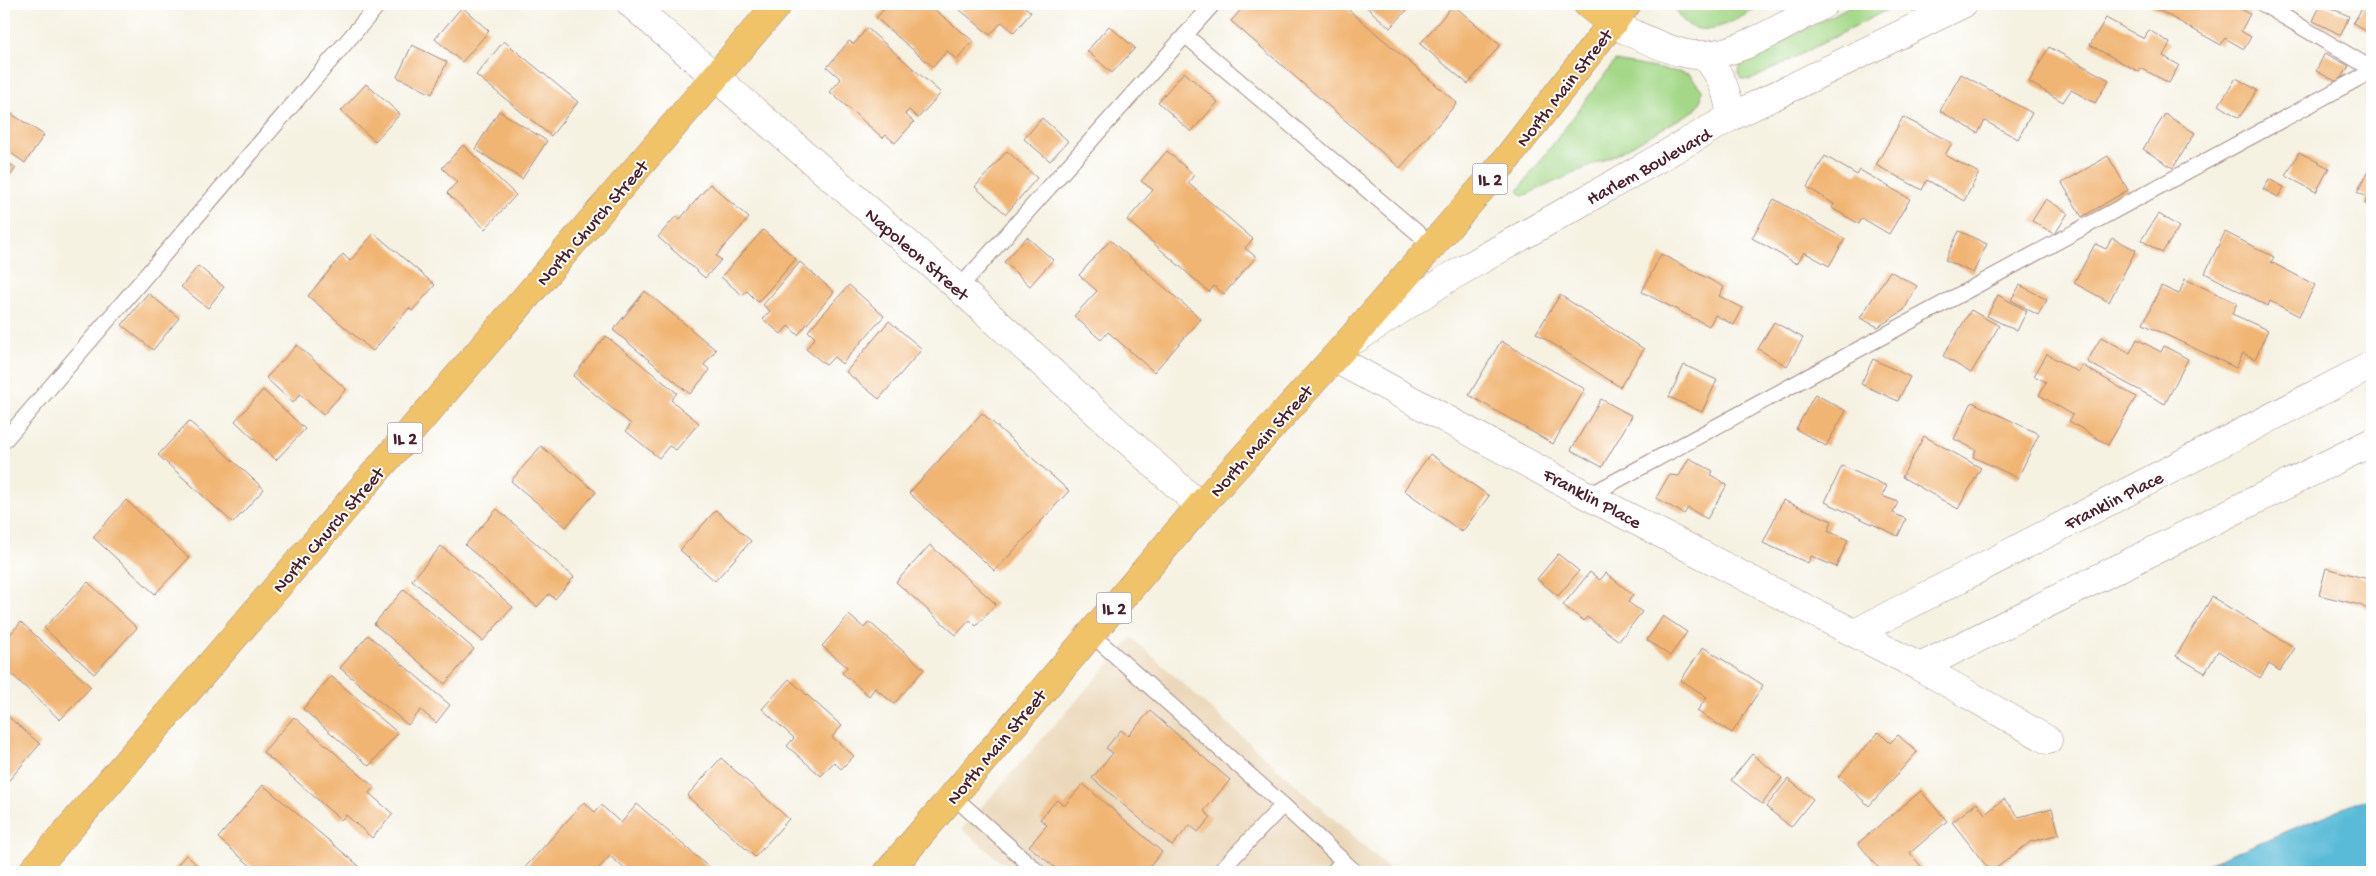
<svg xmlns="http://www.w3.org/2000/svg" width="2376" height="876" font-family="'Gochi Hand',sans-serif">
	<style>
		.built { fill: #ebd8ba }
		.green { fill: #a4d888; stroke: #777c5a }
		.water { fill: #5abbd8; stroke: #526d82 }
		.building { fill: #f1b573 }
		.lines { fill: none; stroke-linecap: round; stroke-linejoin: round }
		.service-casing { stroke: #a08886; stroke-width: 17 }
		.minor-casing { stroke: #a08886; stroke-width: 29 }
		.tertiary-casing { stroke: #a08886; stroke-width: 29 }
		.primary-casing { stroke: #a08886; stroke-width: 29 }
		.service { stroke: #fff; stroke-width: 15 }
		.minor { stroke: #fff; stroke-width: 28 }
		.tertiary { stroke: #fff; stroke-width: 28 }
		.primary { stroke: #f1c369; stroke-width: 28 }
		.labels { text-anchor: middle; stroke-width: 4; stroke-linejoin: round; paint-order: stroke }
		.shield { fill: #fff; stroke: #80626b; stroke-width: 1 }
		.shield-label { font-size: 18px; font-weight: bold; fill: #4a1f2b }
		.street-label { font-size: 19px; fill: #4a1f2b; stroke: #fff }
	</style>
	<rect width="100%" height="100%" fill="#fff"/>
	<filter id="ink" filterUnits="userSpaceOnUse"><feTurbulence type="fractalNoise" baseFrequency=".02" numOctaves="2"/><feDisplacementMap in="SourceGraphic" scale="10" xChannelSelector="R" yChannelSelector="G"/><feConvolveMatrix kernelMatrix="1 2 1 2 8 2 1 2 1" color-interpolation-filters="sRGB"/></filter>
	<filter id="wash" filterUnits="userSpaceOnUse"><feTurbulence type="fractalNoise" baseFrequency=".0096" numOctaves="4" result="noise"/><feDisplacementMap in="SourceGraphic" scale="20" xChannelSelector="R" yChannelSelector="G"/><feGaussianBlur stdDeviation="1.12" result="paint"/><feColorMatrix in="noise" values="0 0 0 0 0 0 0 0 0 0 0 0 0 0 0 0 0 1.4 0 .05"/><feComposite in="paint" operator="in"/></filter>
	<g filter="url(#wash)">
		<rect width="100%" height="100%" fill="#f5f2e2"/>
		<polygon class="built" points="1132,638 1393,872 1013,872 962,829"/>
		<g class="green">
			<path d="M1673,4H1765C1734,20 1692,52 1673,4Z"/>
			<polygon points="1854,4 1898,4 1751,80 1742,79 1738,73 1740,67 1746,60"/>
			<polygon points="1615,61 1689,74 1702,90 1701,101 1695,110 1619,153 1523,196 1518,191"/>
		</g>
		<polygon class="water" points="2372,796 2372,872 2188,872"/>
		<g id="blocks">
			<g class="building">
				<polygon points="889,4 928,4 973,41 957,60 947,51 933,67 876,18"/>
				<polygon points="953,4 1021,4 1031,12 1014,33 1002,22 990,35"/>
				<polygon points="1246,4 1342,4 1457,103 1400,168 1231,21"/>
				<polygon points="1363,4 1413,4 1390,28"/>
				<polygon points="2148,4 2231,4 2250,14 2241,31 2251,37 2244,49 2225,38 2221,45"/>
				<polygon points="2321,4 2349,16 2341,35 2313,21"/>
				<polygon points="2365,4 2372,5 2372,35 2353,23"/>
				<polygon points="1453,5 1500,45 1468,84 1420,44"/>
				<polygon points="462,7 489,31 462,62 435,39"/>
				<polygon points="2106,18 2144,39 2149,30 2170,43 2163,56 2179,65 2169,83 2141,68 2139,72 2090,45"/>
				<polygon points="1109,26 1135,48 1112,73 1087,51"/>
				<polygon points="867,28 941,93 918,118 909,110 905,114 914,122 895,143 886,135 883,138 830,92 841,79 827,67 849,41 854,44"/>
				<polygon points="504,41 578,102 551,136 476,75"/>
				<polygon points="412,45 447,62 432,94 397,77"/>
				<polygon points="2049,47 2109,80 2095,103 2071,90 2063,102 2029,82"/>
				<polygon points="2325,53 2349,66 2339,83 2316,71"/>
				<polygon points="1184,72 1218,102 1191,132 1158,102"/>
				<polygon points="1961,74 2032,113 2018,139 1985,121 1978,133 1940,111"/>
				<polygon points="2236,78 2257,90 2239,118 2219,105"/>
				<polygon points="366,84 400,114 375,141 341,111"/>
				<polygon points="4,109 44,135 25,163 4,148"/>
				<polygon points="499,111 547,141 522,179 475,149"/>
				<polygon points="2165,114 2195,133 2173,168 2143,149"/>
				<polygon points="1903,117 1952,143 1945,155 1979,173 1964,201 1927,180 1922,190 1876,165"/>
				<polygon points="1042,118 1068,141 1050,161 1024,139"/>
				<polygon points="463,145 516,195 485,229 447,193 457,182 442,168"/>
				<polygon points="1007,151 1037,178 1006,214 975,187"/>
				<polygon points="1167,151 1194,175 1188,183 1253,239 1245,248 1256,257 1224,294 1214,286 1209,292 1127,220 1153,190 1141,181"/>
				<polygon points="2299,152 2329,168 2316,192 2286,176"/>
				<polygon points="1825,156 1857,175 1860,170 1910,199 1889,234 1862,218 1859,224 1832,208 1834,204 1807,187"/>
				<polygon points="2108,156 2128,190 2082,217 2062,183"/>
				<polygon points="4,159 16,168 4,184"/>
				<polygon points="2372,165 2372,208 2365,204 2367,197 2357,192"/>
				<polygon points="2269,179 2284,187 2278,197 2263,189"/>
				<polygon points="710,184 749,218 716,256 721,260 705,278 658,237 676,216 680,219"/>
				<polygon points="1774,199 1845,239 1829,266 1804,252 1797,264 1752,238"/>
				<polygon points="2046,199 2068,213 2055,234 2032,221"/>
				<polygon points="2159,214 2179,227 2162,253 2141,240"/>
				<polygon points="763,230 796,259 758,302 747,291 742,295 721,277"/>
				<polygon points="1959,231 1987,244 1973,273 1945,260"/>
				<polygon points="2225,232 2274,257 2271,262 2315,285 2299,316 2270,301 2268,306 2205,273"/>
				<polygon points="374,233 435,285 412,311 409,308 373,351 308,296 343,254 350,261"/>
				<polygon points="1027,237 1053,260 1030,286 1004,262"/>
				<polygon points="2112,238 2136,250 2109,302 2074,283 2095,244 2106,249"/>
				<polygon points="1110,240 1201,319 1154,372 1108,332 1101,340 1074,316 1097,291 1079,275"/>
				<polygon points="1661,254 1724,287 1719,296 1743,308 1734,325 1715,315 1709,326 1642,292"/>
				<polygon points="800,262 834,292 798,335 788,326 781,334 763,319 770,311 763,305"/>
				<polygon points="198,266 224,287 208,308 181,287"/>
				<polygon points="1890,271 1917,286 1904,310 1878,327 1860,318"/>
				<polygon points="2185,279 2237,303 2232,314 2268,330 2255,359 2243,353 2236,368 2143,324 2161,286 2179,294"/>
				<polygon points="849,285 884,316 842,364 834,357 826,365 806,349 815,338 808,331"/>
				<polygon points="2020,285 2047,300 2038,315 2011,300"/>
				<polygon points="645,291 716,350 704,365 710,370 690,394 613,330"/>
				<polygon points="148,293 179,318 153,350 122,325"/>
				<polygon points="1560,295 1644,349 1620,387 1536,333"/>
				<polygon points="1998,295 2027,311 2017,331 1987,316"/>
				<polygon points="1971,310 1999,326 1971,373 1943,356"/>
				<polygon points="889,321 922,349 879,399 846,372"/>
				<polygon points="1774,322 1803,338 1787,366 1758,349"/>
				<polygon points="606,336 677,393 671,400 699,423 676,450 669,446 659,458 626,431 631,424 573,376"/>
				<polygon points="2101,337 2130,353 2137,339 2161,352 2164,346 2188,359 2165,404 2087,362"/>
				<polygon points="1501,341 1585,389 1553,444 1469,395"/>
				<polygon points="297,345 346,389 323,415 300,394 293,403 266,378"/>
				<polygon points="2047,354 2078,372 2082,365 2136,397 2108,445 2069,421 2073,415 2039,395 2046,382 2034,376"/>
				<polygon points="1873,359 1910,377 1898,401 1861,384"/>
				<polygon points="1684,365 1717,380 1702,412 1669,397"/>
				<polygon points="263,390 305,429 276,460 235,421"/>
				<polygon points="1815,394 1846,411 1826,446 1796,429"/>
				<polygon points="1601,399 1632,416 1602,467 1571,450"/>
				<polygon points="1972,402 2039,434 2018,478 1973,457 1976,450 1954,439"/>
				<polygon points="982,413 1069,491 995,571 909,493"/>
				<polygon points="189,421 264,489 233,523 158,455"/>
				<polygon points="1924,436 1981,468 1958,509 1902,477"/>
				<polygon points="541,446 596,492 566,527 511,481"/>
				<polygon points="1430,454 1489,496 1462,532 1404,490"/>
				<polygon points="1689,458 1713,471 1711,475 1727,485 1707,519 1688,508 1684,514 1656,498 1669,475 1679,476"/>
				<polygon points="1842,466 1887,486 1882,496 1898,502 1893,513 1906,519 1898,536 1825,502"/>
				<polygon points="126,500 189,558 155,594 93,537"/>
				<polygon points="1783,500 1832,521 1828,531 1848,540 1836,567 1811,556 1808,563 1763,543"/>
				<polygon points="497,509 574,577 555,599 549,594 537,607 465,545"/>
				<polygon points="716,510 751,541 715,581 680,550"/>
				<polygon points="930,545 996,604 976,626 970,620 956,635 896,582"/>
				<polygon points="441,546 513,607 483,641 412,580"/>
				<polygon points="1558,554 1579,571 1558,596 1537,579"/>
				<polygon points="2326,568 2372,580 2372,612 2360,605 2319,595"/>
				<polygon points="1590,572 1600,580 1606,573 1633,595 1628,602 1642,612 1619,641 1587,617 1584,621 1563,605"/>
				<polygon points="88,582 137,628 94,674 44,628"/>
				<polygon points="404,589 474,649 445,684 374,624"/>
				<polygon points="2212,597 2295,648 2280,671 2269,664 2260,678 2218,651 2205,673 2176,656"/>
				<polygon points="849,615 864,628 869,622 924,669 894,704 875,688 869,696 842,673 847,667 822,646"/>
				<polygon points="1663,616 1687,632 1670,656 1647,640"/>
				<polygon points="21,622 91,687 60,720 4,667 4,641"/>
				<polygon points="368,635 450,705 436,723 421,710 408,725 340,668"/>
				<polygon points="1703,647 1763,685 1732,733 1697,711 1707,697 1681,680"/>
				<polygon points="331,676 398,733 369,766 303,709"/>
				<polygon points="789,679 842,726 832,737 854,756 841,769 834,762 821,776 787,746 794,738 762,709"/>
				<polygon points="1150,711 1230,780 1204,811 1211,817 1198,832 1190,825 1172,846 1092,778 1113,753 1106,748 1121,730 1128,736"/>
				<polygon points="4,713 40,744 4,786"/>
				<polygon points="294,717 374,787 369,793 393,814 372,838 346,815 341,820 263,752"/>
				<polygon points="1879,732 1890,743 1898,735 1917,752 1869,806 1838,777"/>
				<polygon points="1752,754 1782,778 1762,804 1731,780"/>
				<polygon points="721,758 789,819 755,857 687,796"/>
				<polygon points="1788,779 1813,799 1791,827 1766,807"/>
				<polygon points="1083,784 1162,852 1150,866 1156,872 1060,872 1029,846 1047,825 1040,819 1057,800 1064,806"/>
				<polygon points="263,785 359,866 354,872 258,872 218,838"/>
				<polygon points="1921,791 1947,821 1910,853 1926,872 1882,872 1858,843"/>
				<polygon points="2004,799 2019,817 2052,808 2059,834 2030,842 1991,872 1952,822 1977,803 1985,814"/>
				<polygon points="584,802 595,812 601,805 621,823 637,804 714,872 628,872 610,856 595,872 521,872"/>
				<polygon points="186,855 205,872 171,872"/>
			</g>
		</g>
	</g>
	<g filter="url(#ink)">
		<use href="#blocks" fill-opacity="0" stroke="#a08886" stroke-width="1"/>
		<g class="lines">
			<defs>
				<g id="service">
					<polyline points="2263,4 2372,69"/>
					<polyline points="1185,35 1432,245"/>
					<polyline points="959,288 1213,4"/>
					<polyline points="4,441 379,4"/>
					<polyline points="1588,496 2372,71"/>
					<polyline points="1091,634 1283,805"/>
					<polyline points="953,796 1038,872"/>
					<polyline points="1219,872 1283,805 1355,872"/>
					<polyline points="1333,872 1343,861"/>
				</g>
				<g id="minor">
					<polyline points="631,4 959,288 1200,506"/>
					<polyline points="1334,358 1588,496 1920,667 2048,740"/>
					<polyline points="1855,633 2372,365"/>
					<polyline points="1920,667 2372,442"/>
				</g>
				<g id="tertiary">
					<path d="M1612,24C1635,34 1659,47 1683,53C1727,65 1786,24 1824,4"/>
					<path d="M1705,56C1722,77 1727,90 1731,117"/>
					<polyline points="1356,339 1447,279 1731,117 1963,4"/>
				</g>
				<g id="primary">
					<polyline points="1587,4 1612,24"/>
					<polyline points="32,872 778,4"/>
					<polyline points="888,872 1200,506 1344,347 1502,165 1627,4"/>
				</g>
			</defs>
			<use href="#service" class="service-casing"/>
			<use href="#minor" class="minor-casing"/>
			<use href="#tertiary" class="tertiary-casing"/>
			<use href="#primary" class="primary-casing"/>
			<use href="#service" class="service"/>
			<use href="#minor" class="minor"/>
			<use href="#tertiary" class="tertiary"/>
			<use href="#primary" class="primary"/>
		</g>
	</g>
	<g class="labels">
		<g class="shield">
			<rect x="1472.5" y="163.5" width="35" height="31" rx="4"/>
			<rect x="387.5" y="422.5" width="35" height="31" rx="4"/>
			<rect x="1096.5" y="592.5" width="35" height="31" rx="4"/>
		</g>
		<g class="shield-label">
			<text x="1490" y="185">IL 2</text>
			<text x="405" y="444">IL 2</text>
			<text x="1114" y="614">IL 2</text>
		</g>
		<g class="street-label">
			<text transform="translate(1563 87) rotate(-52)" y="7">North Main Street</text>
			<text transform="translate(1648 165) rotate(-29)" y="7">Harlem Boulevard</text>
			<text transform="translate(591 222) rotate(-49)" y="7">North Church Street</text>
			<text transform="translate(918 253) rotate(41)" y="7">Napoleon Street</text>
			<text transform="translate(1260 440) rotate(-48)" y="7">North Main Street</text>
			<text transform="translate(1593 497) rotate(28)" y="7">Franklin Place</text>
			<text transform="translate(2113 499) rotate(-27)" y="7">Franklin Place</text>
			<text transform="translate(327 529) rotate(-49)" y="7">North Church Street</text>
			<text transform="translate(995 746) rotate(-50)" y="7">North Main Street</text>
		</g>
	</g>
	<rect width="2376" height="876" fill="none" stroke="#fff" stroke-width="20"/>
</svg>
